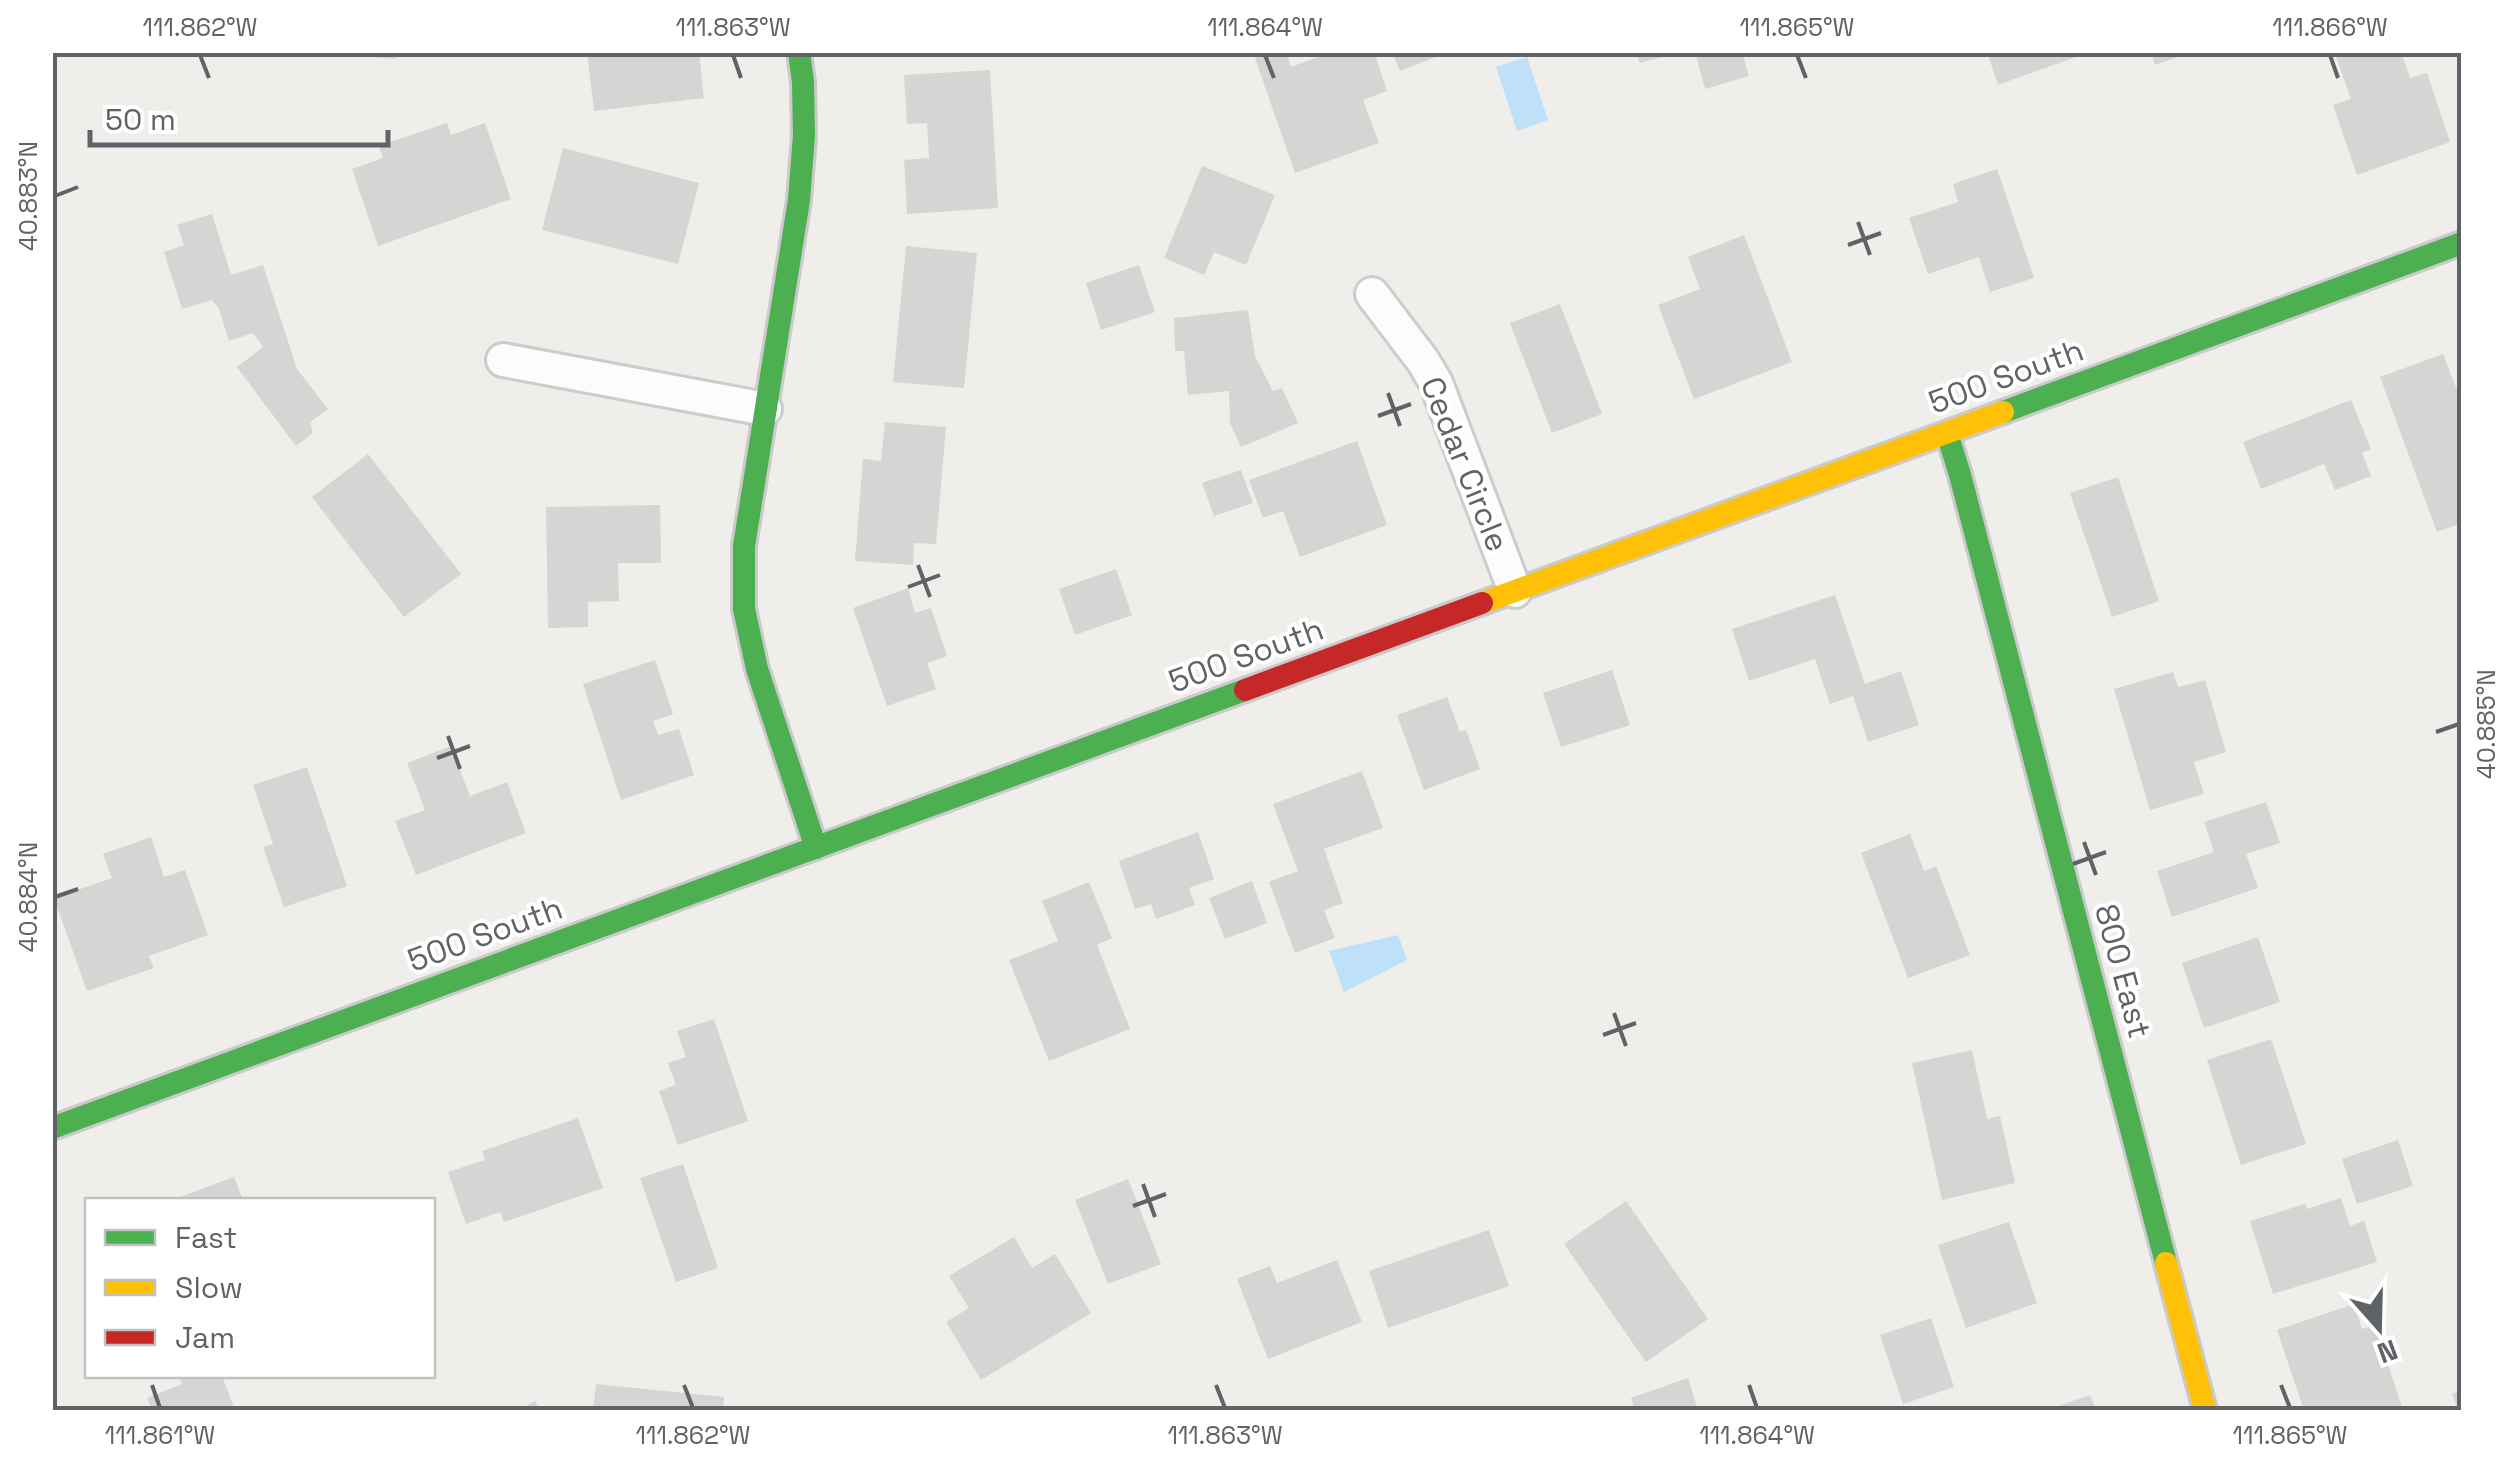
<svg xmlns="http://www.w3.org/2000/svg" width="2514" height="1463" font-family="'Space Grotesk',sans-serif">
	<style>
		.water { fill: #bfe0f9 }
		.building { fill: #d6d5d3 }
		.lines { fill: none; stroke-linecap: round; stroke-linejoin: round }
		.street-casing { stroke: #cbcccc; stroke-width: 38 }
		.fast-casing { stroke: #cacacb; stroke-width: 28 }
		.slow-casing { stroke: #cacacb; stroke-width: 28 }
		.jam-casing { stroke: #cacacb; stroke-width: 28 }
		.street { stroke: #fdfcfc; stroke-width: 32 }
		.fast { stroke: #4caf50; stroke-width: 22 }
		.slow { stroke: #ffc107; stroke-width: 22 }
		.jam { stroke: #c62828; stroke-width: 22 }
		.ticks { fill: none; stroke: #5f6368; stroke-width: 4 }
		.labels { text-anchor: middle; stroke-width: 8; stroke-linejoin: round; paint-order: stroke }
		.street-label { font-size: 32px; fill: #5f6368; stroke: #fff }
		.neatline { fill: none; stroke: #5f6368; stroke-width: 4 }
		.ticks-label { font-size: 25px; text-anchor: middle; fill: #5f6368 }
	</style>
	<rect width="100%" height="100%" fill="#efeeea"/>
	<g class="water">
		<polygon points="1527,57 1548,120 1517,131 1496,67"/>
		<polygon points="1398,935 1407,960 1344,992 1329,951"/>
	</g>
	<g class="building">
		<polygon points="352,52 396,52 395,59 352,55"/>
		<polygon points="587,52 699,52 704,98 594,111"/>
		<polygon points="1271,52 1286,52 1291,67 1331,52 1374,52 1387,91 1363,100 1379,143 1295,173 1255,58"/>
		<polygon points="1392,52 1446,52 1446,53 1400,71"/>
		<polygon points="1636,52 1673,52 1673,54 1640,63"/>
		<polygon points="1695,52 1742,52 1749,76 1705,89"/>
		<polygon points="1987,52 2087,52 2087,53 1998,85"/>
		<polygon points="2151,52 2190,52 2190,53 2155,65"/>
		<polygon points="2350,52 2401,52 2410,78 2427,73 2450,142 2357,175 2333,105 2351,99 2336,57"/>
		<polygon points="990,70 998,208 907,214 904,160 929,158 927,123 907,124 904,75"/>
		<polygon points="447,123 451,135 485,123 511,199 378,246 352,169 383,158 379,146"/>
		<polygon points="563,148 699,183 678,264 542,230"/>
		<polygon points="1202,166 1275,195 1246,265 1214,252 1204,275 1164,258"/>
		<polygon points="1997,169 2034,278 1990,292 1979,257 1928,274 1909,218 1958,202 1953,184"/>
		<polygon points="212,214 231,275 263,265 297,369 328,409 310,422 313,433 296,446 237,367 263,347 253,333 229,341 219,309 212,300 182,309 164,252 184,245 177,225"/>
		<polygon points="1744,235 1792,362 1694,399 1658,305 1700,289 1688,257"/>
		<polygon points="906,246 977,253 964,388 893,382"/>
		<polygon points="1139,265 1155,312 1101,330 1086,283"/>
		<polygon points="1560,304 1602,414 1552,433 1510,323"/>
		<polygon points="1248,310 1255,356 1273,391 1282,388 1298,423 1241,447 1230,423 1229,391 1188,395 1184,351 1175,351 1174,318"/>
		<polygon points="2443,354 2462,403 2462,523 2437,532 2380,377"/>
		<polygon points="2351,400 2371,449 2362,453 2371,476 2335,490 2324,464 2261,489 2243,442"/>
		<polygon points="885,422 946,427 936,544 914,543 913,565 855,561 863,459 881,461"/>
		<polygon points="1357,441 1387,525 1300,557 1283,511 1263,518 1249,480"/>
		<polygon points="368,454 461,574 404,617 312,497"/>
		<polygon points="1241,470 1253,503 1214,516 1202,483"/>
		<polygon points="2118,477 2159,601 2112,617 2070,493"/>
		<polygon points="660,505 661,563 618,563 619,601 588,602 588,627 548,628 546,507"/>
		<polygon points="1116,569 1132,615 1075,635 1059,589"/>
		<polygon points="908,588 915,613 931,608 947,656 927,663 936,689 887,706 853,608"/>
		<polygon points="1835,595 1865,684 1901,671 1919,725 1868,742 1853,696 1830,704 1815,659 1749,681 1732,629"/>
		<polygon points="655,660 673,714 653,721 658,735 679,729 694,775 621,800 583,684"/>
		<polygon points="1612,670 1630,725 1561,747 1543,693"/>
		<polygon points="2173,672 2178,687 2205,680 2226,752 2194,762 2204,794 2150,810 2114,689"/>
		<polygon points="1447,697 1460,732 1466,730 1480,769 1424,790 1397,715"/>
		<polygon points="451,746 470,796 507,782 526,833 416,875 395,821 425,810 407,763"/>
		<polygon points="307,767 347,886 284,907 263,847 273,844 253,785"/>
		<polygon points="1362,771 1383,828 1324,849 1343,903 1324,910 1335,938 1295,953 1269,882 1298,871 1273,804"/>
		<polygon points="2266,802 2280,843 2246,854 2258,888 2172,917 2157,871 2214,852 2204,822"/>
		<polygon points="1198,832 1214,879 1189,888 1195,905 1156,919 1151,904 1135,909 1119,861"/>
		<polygon points="1910,834 1924,871 1936,866 1970,955 1908,978 1861,853"/>
		<polygon points="151,837 164,877 185,870 208,935 149,956 154,968 87,991 54,898 112,878 103,854"/>
		<polygon points="1252,881 1267,923 1225,939 1209,898"/>
		<polygon points="1089,882 1112,938 1097,945 1130,1029 1049,1061 1009,960 1058,941 1042,901"/>
		<polygon points="2258,937 2280,1002 2204,1028 2182,963"/>
		<polygon points="714,1019 748,1121 678,1145 659,1091 676,1085 668,1063 686,1057 677,1031"/>
		<polygon points="2271,1039 2306,1144 2241,1165 2207,1060"/>
		<polygon points="1972,1050 1987,1119 2000,1116 2015,1183 1942,1200 1912,1063"/>
		<polygon points="578,1118 603,1188 504,1222 500,1212 466,1224 448,1172 485,1160 482,1151"/>
		<polygon points="2398,1140 2413,1186 2357,1204 2342,1159"/>
		<polygon points="683,1164 718,1268 676,1282 640,1178"/>
		<polygon points="234,1177 243,1200 172,1200"/>
		<polygon points="1128,1179 1161,1264 1108,1284 1075,1200"/>
		<polygon points="2341,1198 2350,1226 2364,1221 2377,1262 2273,1294 2250,1221 2305,1204 2307,1209"/>
		<polygon points="1626,1201 1708,1319 1646,1362 1564,1244"/>
		<polygon points="2009,1222 2037,1303 1966,1328 1938,1245"/>
		<polygon points="1489,1230 1509,1286 1388,1328 1369,1271"/>
		<polygon points="1014,1237 1032,1268 1055,1254 1091,1313 981,1380 946,1322 969,1308 949,1276"/>
		<polygon points="1337,1260 1362,1322 1268,1359 1237,1279 1270,1266 1277,1283"/>
		<polygon points="2354,1304 2362,1329 2375,1325 2403,1410 2304,1410 2277,1330"/>
		<polygon points="1931,1318 1954,1387 1903,1404 1880,1335"/>
		<polygon points="179,1376 222,1376 235,1410 152,1410 147,1398 182,1384"/>
		<polygon points="1688,1378 1698,1410 1635,1410 1631,1398"/>
		<polygon points="596,1384 724,1397 723,1410 593,1410"/>
		<polygon points="2462,1390 2462,1410 2458,1410 2452,1394"/>
		<polygon points="2090,1395 2096,1410 2048,1410"/>
		<polygon points="535,1401 540,1410 518,1410"/>
	</g>
	<g class="lines">
		<defs>
			<g id="street">
				<polyline points="1372,294 1423,361 1436,383 1515,591"/>
				<polyline points="503,360 765,409"/>
			</g>
			<g id="fast">
				<polyline points="799,52 803,82 804,135 799,200 744,546 744,609 757,669 816,848"/>
				<polyline points="2003,412 2462,243"/>
				<polyline points="1947,433 1960,475 2166,1263"/>
				<polyline points="52,1128 1245,690"/>
			</g>
			<g id="slow">
				<polyline points="1482,603 2003,412"/>
				<polyline points="2166,1263 2205,1410"/>
			</g>
			<polyline id="jam" points="1245,690 1482,603"/>
		</defs>
		<use href="#street" class="street-casing"/>
		<use href="#fast" class="fast-casing"/>
		<use href="#slow" class="slow-casing"/>
		<use href="#jam" class="jam-casing"/>
		<use href="#street" class="street"/>
		<use href="#fast" class="fast"/>
		<use href="#slow" class="slow"/>
		<use href="#jam" class="jam"/>
	</g>
	<path class="ticks" d="M200,55L209,78M733,55L741,78M1265,55L1274,78M1797,55L1806,78M2330,55L2338,78M55,196L78,187M1858,222L1870,255M1848,245L1881,233M1388,393L1400,426M1378,416L1411,404M918,565L930,597M908,587L940,575M2436,732L2459,724M448,736L460,769M437,758L470,746M2084,842L2096,875M2073,864L2106,852M55,897L78,889M1614,1013L1626,1046M1603,1035L1636,1023M1143,1184L1155,1217M1133,1206L1166,1194M152,1385L160,1408M684,1385L693,1408M1216,1385L1225,1408M1749,1385L1757,1408M2281,1385L2290,1408"/>
	<g class="labels">
		<g class="street-label">
			<text transform="translate(2006 376) rotate(-20)" y="11">500 South</text>
			<text transform="translate(1465 464) rotate(68)" y="11">Cedar Circle</text>
			<text transform="translate(1246 655) rotate(-20)" y="11">500 South</text>
			<text transform="translate(485 934) rotate(-20)" y="11">500 South</text>
			<text transform="translate(2123 971) rotate(75)" y="11">800 East</text>
		</g>
	</g>
	<rect width="2514" height="1463" fill="none" stroke="#ffffff" stroke-width="110"/>
	<rect x="85" y="1198" width="350" height="180" fill="#ffffff" stroke="#bfc1c3" stroke-width="2.5"/>
	<rect x="105" y="1230" width="50" height="15" fill="#4caf50" stroke="#bfc1c3" stroke-width="2.5"/>
	<text x="175" y="1248" font-size="30" fill="#5f6368">Fast</text>
	<rect x="105" y="1280" width="50" height="15" fill="#ffc107" stroke="#bfc1c3" stroke-width="2.5"/>
	<text x="175" y="1298" font-size="30" fill="#5f6368">Slow</text>
	<rect x="105" y="1330" width="50" height="15" fill="#c62828" stroke="#bfc1c3" stroke-width="2.5"/>
	<text x="175" y="1348" font-size="30" fill="#5f6368">Jam</text>
	<g transform="translate(2379 1328) rotate(160)" stroke="#ffffff" stroke-width="8" paint-order="stroke">
	<path d="M0-8L18 38L0 25L-18 38Z" fill="#5f6368"/>
	<text y="-15" font-size="28" font-weight="bold" text-anchor="middle" fill="#5f6368">N</text>
	</g>
	<path d="M90 130v15h298v-15" fill="none" stroke="#5f6368" stroke-width="5"/>
	<text x="105" y="130" font-size="30" fill="#5f6368" stroke="#ffffff" stroke-width="8" paint-order="stroke">50 m</text>
	<rect x="55" y="55" width="2404" height="1353" class="neatline"/>
	<g class="ticks-label">
		<text x="200" y="36">111.862°W</text>
		<text x="733" y="36">111.863°W</text>
		<text x="1265" y="36">111.864°W</text>
		<text x="1797" y="36">111.865°W</text>
		<text x="2330" y="36">111.866°W</text>
		<text transform="translate(28 196) rotate(-90)" y="9">40.883°N</text>
		<text transform="translate(2486 724) rotate(-90)" y="9">40.885°N</text>
		<text transform="translate(28 897) rotate(-90)" y="9">40.884°N</text>
		<text x="160" y="1444">111.861°W</text>
		<text x="693" y="1444">111.862°W</text>
		<text x="1225" y="1444">111.863°W</text>
		<text x="1757" y="1444">111.864°W</text>
		<text x="2290" y="1444">111.865°W</text>
	</g>
</svg>
